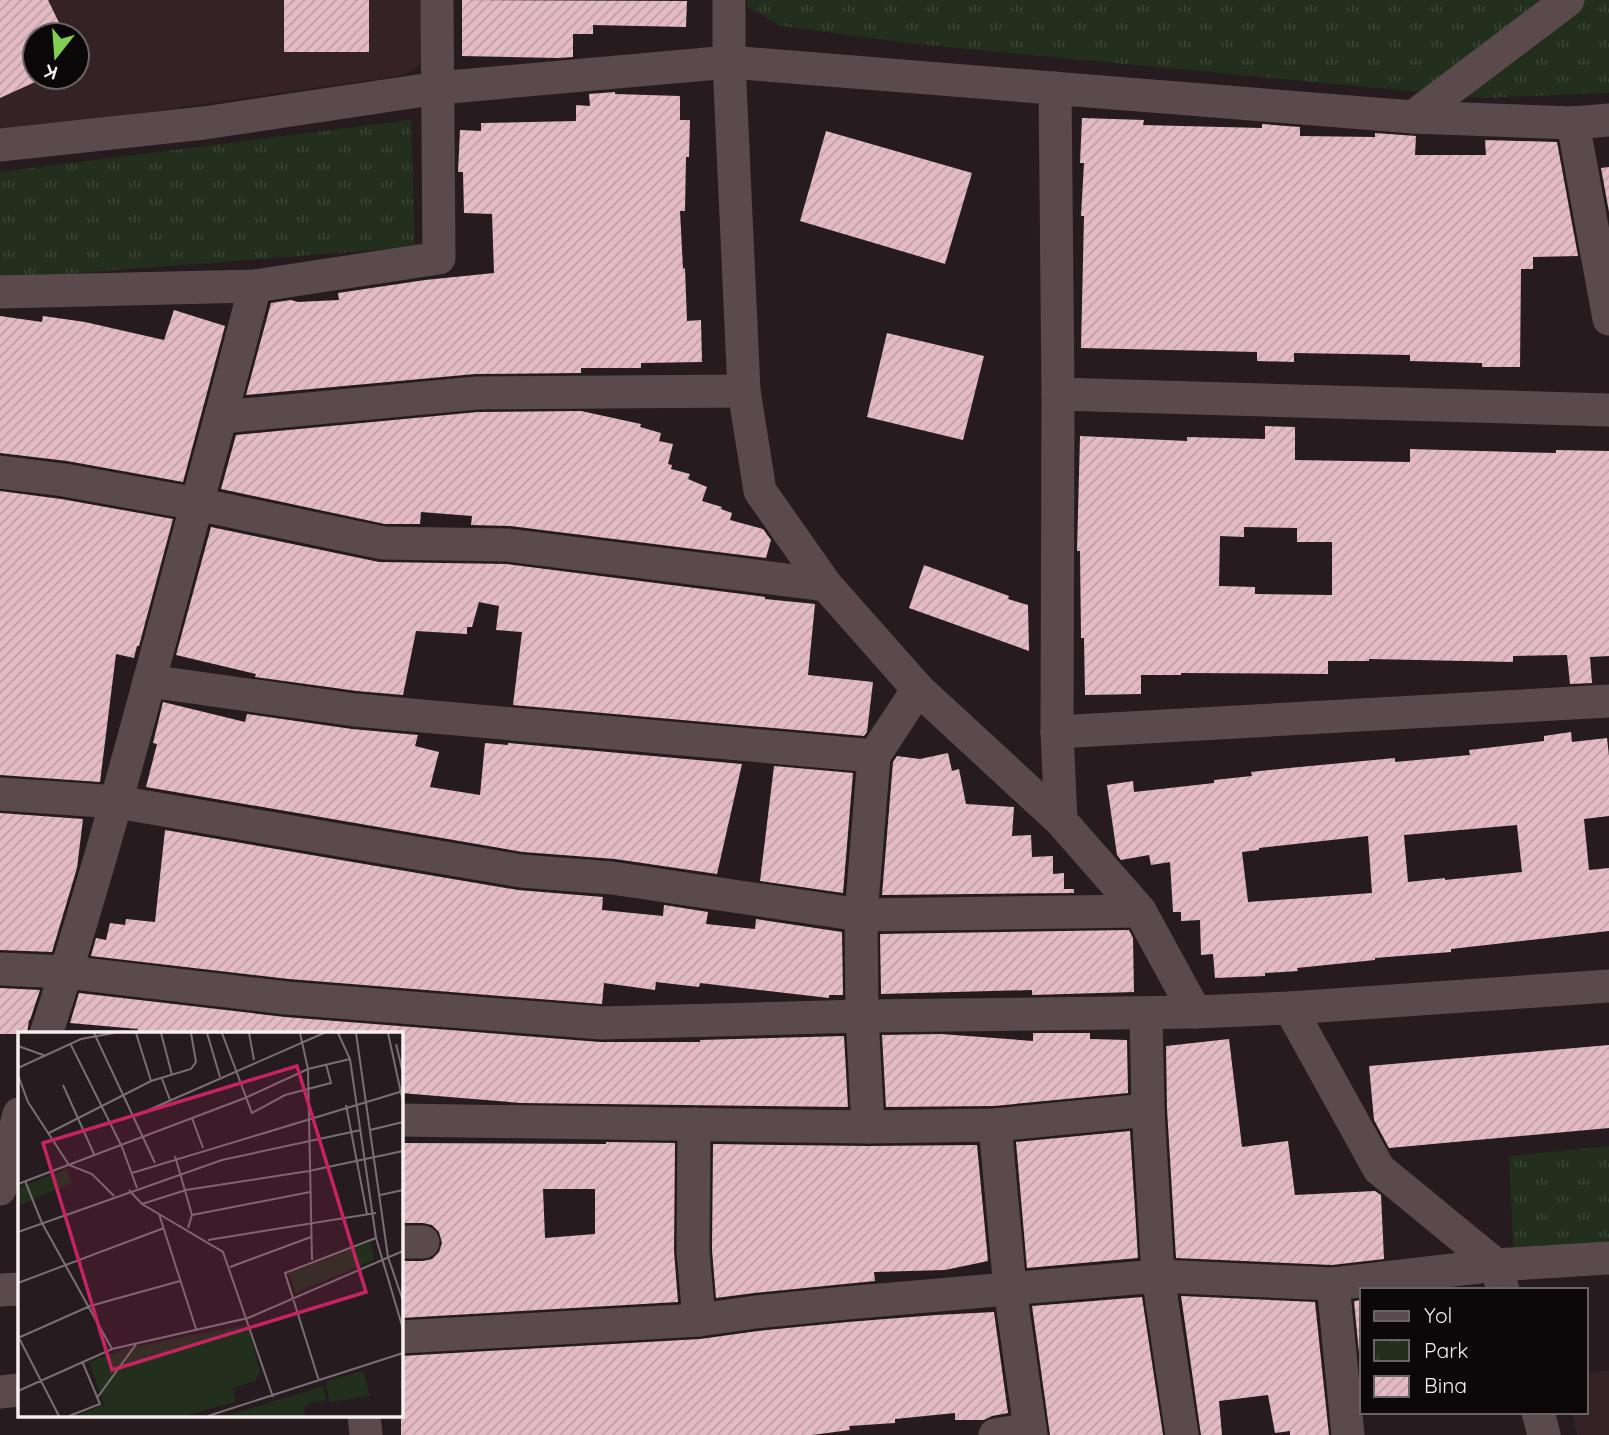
<svg xmlns="http://www.w3.org/2000/svg" width="1609" height="1435" font-family="Quicksand,sans-serif">
	<style>
		.built { fill: #342227; fill-rule: evenodd }
		.park { fill: url(#park-tufts) }
		.building { fill: url(#building-hatch); fill-rule: evenodd }
		.lines { fill: none; stroke-linecap: round; stroke-linejoin: round }
		.street { stroke: #5a4a4e; stroke-width: 33 }
		.inset-road { fill: none; stroke: #796f72; stroke-width: 2 }
		.view { fill: #c52362; fill-opacity: 0.15; stroke: #c52362; stroke-width: 3.5 }
		.inset-edge { fill: none; stroke: #f6eef0; stroke-width: 3.5 }
	</style>
	<defs>
		<pattern id="park-tufts" width="24" height="20" patternUnits="userSpaceOnUse" patternTransform="scale(1.75)"><rect width="24" height="20" fill="#232f1d"/><path d="M3 7l-1-3M5 7V3M7 7l1-3M15 17l-1-3M17 17v-4M19 17l1-3" fill="none" stroke="#394333"/></pattern>
		<pattern id="building-hatch" width="6" height="6" patternUnits="userSpaceOnUse" patternTransform="scale(1.75)"><rect width="6" height="6" fill="#e4bbc5"/><path d="M-1 1l2-2M0 6l6-6M5 7l2-2" fill="none" stroke="#be9ea6"/></pattern>
	</defs>
	<rect width="100%" height="100%" fill="#261b1e"/>
	<g class="built">
		<path d="M0,0H423L425,61L405,75L106,118L0,138ZM35,35H77V77H35Z"/>
		<polygon points="1609,1370 1609,1435 1577,1435 1572,1412 1586,1412 1586,1373"/>
	</g>
	<g class="park">
		<polygon points="747,0 1609,0 1609,93 1482,98 916,44 781,26 747,7"/>
		<polygon points="411,120 415,247 0,279 0,172"/>
		<polygon points="1609,1146 1609,1243 1536,1250 1513,1246 1509,1156"/>
	</g>
	<g class="building">
		<polygon points="0,0 48,0 65,35 35,35 35,77 46,77 0,98"/>
		<rect x="284" y="0" width="85" height="52"/>
		<polygon points="462,0 687,1 686,27 593,25 593,34 573,34 573,57 558,58 462,56"/>
		<polygon points="615,92 615,94 680,96 680,120 690,120 689,157 686,157 685,211 680,211 683,269 685,268 687,321 701,320 702,362 641,363 641,368 581,368 581,373 475,374 246,395 271,303 291,300 298,302 339,300 338,293 425,280 494,273 492,214 464,213 463,172 458,172 460,130 481,131 481,123 576,121 576,105 590,106 589,94"/>
		<polygon points="1082,118 1144,120 1143,125 1262,128 1262,124 1300,127 1300,136 1375,137 1375,133 1416,136 1415,155 1486,155 1485,140 1557,142 1578,256 1533,257 1533,269 1521,269 1520,367 1482,367 1482,363 1410,361 1410,355 1294,353 1294,362 1257,361 1257,352 1081,348 1084,216 1081,216 1084,163 1080,163"/>
		<polygon points="826,131 972,173 945,264 800,221"/>
		<polygon points="1609,167 1609,212 1601,168"/>
		<polygon points="174,310 225,326 183,482 67,461 0,453 0,316 42,322 43,316 85,322 164,340"/>
		<polygon points="887,333 984,356 963,440 867,417"/>
		<polygon points="581,411 641,424 640,427 661,433 659,441 673,444 668,464 672,465 671,469 690,474 688,479 707,487 702,501 722,507 721,509 732,513 730,520 763,529 771,540 766,558 510,526 471,525 472,516 421,512 420,524 385,524 221,489 236,435 478,412"/>
		<path d="M1265,426L1295,427V460L1410,462V449L1517,452L1556,453V450L1609,451V656L1590,657L1592,683L1570,684L1567,655L1513,656V662L1369,659V661H1328V674L1181,673V675H1141V694L1085,695L1084,638H1081L1080,551H1077L1080,436L1187,441V437L1265,439ZM1244,527L1297,528V542H1332V595L1255,594V587L1219,586L1220,536L1244,537Z"/>
		<polygon points="0,491 61,499 173,519 139,646 137,646 134,658 116,654 100,782 0,775"/>
		<polygon points="211,527 379,562 507,564 765,597 765,599 815,604 808,675 873,682 867,732 864,736 513,705 522,632 496,630 499,606 479,602 472,627 467,627 467,634 416,631 403,695 357,691 255,677 256,674 176,655"/>
		<polygon points="924,565 1009,596 1008,599 1028,605 1029,651 909,608"/>
		<polygon points="163,702 245,722 247,714 352,729 418,735 415,746 439,752 430,787 480,795 485,743 508,745 508,743 742,764 717,874 615,859 523,852 146,787 157,744 153,743"/>
		<path d="M1571,732L1572,742L1607,738L1609,756V816L1584,819L1589,870L1609,868V931L1451,949V952L1375,958V960L1297,968L1298,971L1265,973V976L1215,978L1213,954L1201,955L1200,920L1181,921V912H1173L1170,862L1151,865L1149,855L1121,860L1117,855L1107,785L1133,781L1134,792L1214,783V780L1252,776L1251,772L1289,768L1395,758V762L1470,755L1469,750L1544,741V736ZM1517,825L1522,872L1445,880V878L1408,882L1404,835ZM1368,836L1372,893L1248,902L1242,852L1259,850V848Z"/>
		<polygon points="948,753 952,771 959,769 966,804 1014,807 1012,836 1031,835 1032,857 1053,856 1053,874 1064,873 1064,889 1074,889 1074,893 882,895 893,762 897,756 920,759"/>
		<polygon points="774,766 853,773 843,893 760,881"/>
		<polygon points="0,813 83,819 77,868 52,952 0,950"/>
		<polygon points="165,830 518,890 603,897 602,910 663,916 664,905 708,912 706,924 755,929 756,919 842,932 843,995 829,995 829,998 700,983 699,987 656,982 655,990 604,983 602,1004 289,979 91,956 96,938 106,940 110,923 125,925 126,919 155,922"/>
		<polygon points="1129,930 1133,938 1134,992 1032,995 1032,990 881,994 880,934"/>
		<polygon points="0,988 40,990 30,1020 29,1020 27,1034 0,1034"/>
		<polygon points="79,993 285,1017 600,1042 700,1042 700,1040 844,1036 848,1107 521,1103 401,1093 401,1034 137,1034 138,1029 70,1023"/>
		<polygon points="1033,1033 1090,1033 1090,1039 1127,1040 1128,1093 994,1106 886,1107 882,1035 941,1034 1033,1041"/>
		<polygon points="1229,1039 1242,1147 1288,1141 1295,1195 1375,1191 1381,1195 1384,1259 1332,1265 1176,1258 1167,1109 1166,1046"/>
		<polygon points="1609,1045 1609,1128 1389,1148 1374,1120 1369,1066"/>
		<polygon points="1130,1131 1138,1258 1027,1268 1016,1142"/>
		<path d="M606,1142L675,1143L674,1251L678,1302L401,1318V1261H423L432,1259L439,1252L442,1243L439,1232L432,1225L423,1223H401V1143L606,1144ZM543,1189H595V1234L545,1238Z"/>
		<polygon points="713,1144 868,1146 977,1145 988,1261 945,1270 874,1272 875,1281 754,1293 716,1298 712,1250"/>
		<polygon points="1181,1296 1315,1302 1329,1435 1290,1435 1290,1431 1275,1433 1268,1395 1219,1401 1222,1435 1201,1435"/>
		<polygon points="1142,1297 1163,1435 1050,1435 1032,1306"/>
		<polygon points="1362,1300 1362,1384 1354,1301"/>
		<polygon points="994,1312 1008,1413 992,1416 984,1420 955,1420 955,1413 895,1419 895,1423 849,1426 850,1430 812,1435 401,1435 401,1356 700,1339 758,1331 848,1322 936,1315"/>
	</g>
	<g class="lines">
		<g class="street">
			<polyline points="729,0 729,62 744,391 760,491 826,585 918,689 1061,821 1140,911 1195,1012"/>
			<polyline points="1055,88 1058,394 1057,732 1061,821"/>
			<polyline points="1413,117 1568,0"/>
			<polyline points="1573,123 1609,319"/>
			<polyline points="0,145 204,123 438,88 729,62 1413,117 1573,123 1609,120"/>
			<polyline points="0,292 255,286 439,258 437,0"/>
			<polyline points="1058,394 1609,410"/>
			<polyline points="222,417 477,393 744,391"/>
			<polyline points="0,472 64,480 197,504 383,543 508,545 826,585"/>
			<polyline points="149,681 355,710 874,756"/>
			<polyline points="1057,732 1609,701"/>
			<polyline points="0,794 117,802 521,871 612,878 861,915 1140,911"/>
			<polyline points="0,969 66,972 287,998 602,1023 862,1016 1195,1012 1290,1008 1609,986"/>
			<polyline points="1290,1008 1379,1169 1496,1265 1503,1290"/>
			<polyline points="1146,1014 1148,1110 1158,1276 1182,1435"/>
			<path d="M46,1034C95,885 135,734 176,582C202,483 230,385 255,286"/>
			<polyline points="401,1120 868,1127 995,1125 1148,1110"/>
			<polyline points="694,1124 693,1251 699,1320"/>
			<polyline points="995,1125 1010,1289 1031,1435"/>
			<polyline points="868,1127 862,1016 861,915 874,756 918,689"/>
			<polyline points="0,1189 19,1114"/>
			<polyline points="401,1242 423,1242"/>
			<polyline points="1333,1284 1348,1435"/>
			<polyline points="0,1290 19,1289"/>
			<polyline points="401,1337 699,1320 756,1312 846,1303 1158,1276 1333,1284 1496,1265 1609,1258"/>
			<polyline points="0,1392 19,1390"/>
			<polyline points="1538,1412 1544,1435"/>
			<polyline points="364,1416 366,1435"/>
			<polyline points="995,1435 1030,1429"/>
		</g>
	</g>
	<g transform="translate(18 1032)">
		<rect width="385" height="385" fill="#261b1e"/>
		<path d="M49,137L54,151L0,174V156ZM353,210L356,228L278,261L271,241ZM224,294L230,295L242,341L237,349L215,356L217,370L167,384H59L86,372L71,330L110,316ZM345,339L352,364L311,370L308,349ZM305,354L308,369L294,370L286,376L287,384H208Z" fill="#232f1d"/>
		<path class="inset-road" d="M76,1L137,131M118,1L133,49M143,1L154,43M189,1L202,45M204,1L234,81L267,63L313,51L308,32M231,1L236,28M282,1L290,37L294,228M320,1L332,27L358,206L385,297M338,1L370,225L385,269M370,1L385,70M378,12L385,41M53,13L104,115L119,156M0,14L28,24M0,36L63,7L96,1M0,43L10,70L51,133L74,142L96,164M144,47L152,68M45,53L76,122M328,73L349,182M117,84L306,1M174,86L185,116M352,98L385,90M31,101L133,49L173,37L178,30L173,1M157,124L174,183L170,196M114,141L385,59M7,149L24,191L94,317M0,152L227,66L290,37L332,27M111,158L124,172L205,220L255,365M362,163L385,158M124,172L168,158L291,139L385,119M141,182L178,297M174,183L292,160M0,200L204,128L343,98M190,208L358,181M212,235L293,205M0,251L146,196M0,304L41,384M0,306L72,274L162,249M301,349L267,241L358,206M0,359L94,317L230,286L385,219M79,366L119,311M51,384L82,372L64,329M190,384L385,321"/>
		<path class="view" d="M279,34L348,260L94,338L25,111Z"/>
		<rect width="385" height="385" class="inset-edge"/>
	</g>
	<rect x="1360" y="1288" width="228" height="126" fill="#0c0708" stroke="#6a6365" stroke-width="2"/>
	<rect x="1374" y="1311" width="35" height="10" fill="#5a4a4e" stroke="#6a6365" stroke-width="2"/>
	<text x="1424" y="1323" font-size="21" fill="#f6eef0">Yol</text>
	<rect x="1374" y="1340" width="35" height="21" fill="url(#park-tufts)" stroke="#6a6365" stroke-width="2"/>
	<text x="1424" y="1358" font-size="21" fill="#f6eef0">Park</text>
	<rect x="1374" y="1376" width="35" height="21" fill="url(#building-hatch)" stroke="#6a6365" stroke-width="2"/>
	<text x="1424" y="1393" font-size="21" fill="#f6eef0">Bina</text>
	<g transform="translate(56 56) rotate(197)"><circle r="33" fill="#0c0708" stroke="#6a6365" stroke-width="2"/>
	<path d="M0-5L12 26L0 18L-12 26Z" fill="#7fd052"/>
	<text y="-10" font-size="19" font-weight="bold" text-anchor="middle" fill="#f6eef0">K</text>
	</g>
</svg>
